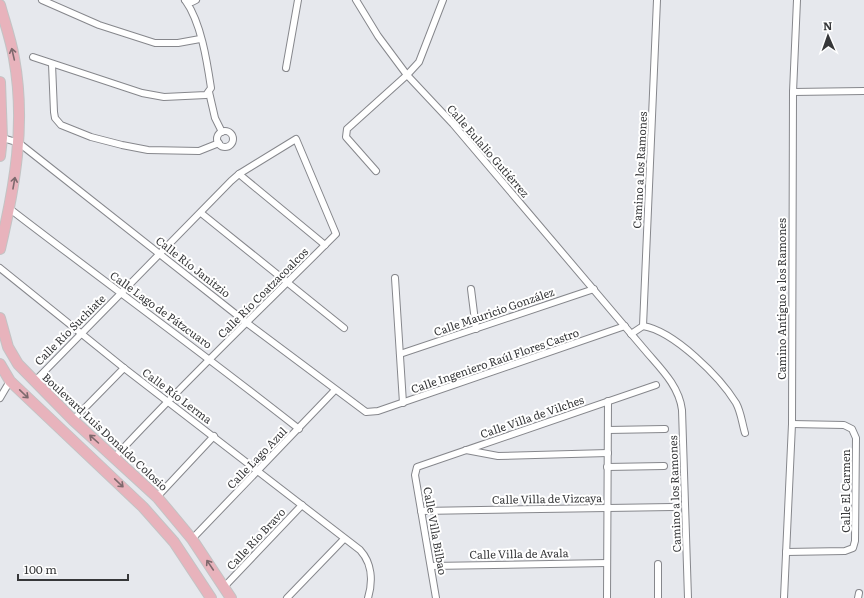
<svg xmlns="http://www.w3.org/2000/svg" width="864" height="598" font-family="Literata,serif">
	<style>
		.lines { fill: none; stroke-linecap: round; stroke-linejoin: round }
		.minor-casing { stroke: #86878c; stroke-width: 8 }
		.primary-casing { stroke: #c3c3c4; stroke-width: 12 }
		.minor { stroke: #fff; stroke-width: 6 }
		.primary { stroke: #e8b3bc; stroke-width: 10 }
		.oneway { stroke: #7d696d }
		.labels { text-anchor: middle; stroke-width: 4; stroke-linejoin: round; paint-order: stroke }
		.street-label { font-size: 11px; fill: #363739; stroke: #fff }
	</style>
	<rect width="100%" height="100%" fill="#e6e8ed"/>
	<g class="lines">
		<defs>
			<g id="minor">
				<polyline points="42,0 99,25 155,43 178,43 200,39"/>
				<polyline points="185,0 192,2 196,0"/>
				<path d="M356,0L378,36L407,75L453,124L644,349C659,367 679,385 682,410L688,598"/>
				<path d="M33,57L142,93L164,97L206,95L211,88C207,61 201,22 185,0"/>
				<polyline points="52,64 54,112 55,118 61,125 91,137 122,145 148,150 199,151 219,143"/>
				<polyline points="286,68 298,0"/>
				<polyline points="209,92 215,118 222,132"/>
				<polyline points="793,92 864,91"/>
				<circle cx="225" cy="139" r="8"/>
				<polyline points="0,137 19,143 247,323 366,412 378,411 625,326"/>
				<polyline points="376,171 346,137 347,129 407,75 419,62 443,0"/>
				<polyline points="239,174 325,245"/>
				<path d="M10,209C106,283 204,354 299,429"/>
				<polyline points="201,213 344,328"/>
				<path d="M0,268L124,368L360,550C372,563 373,581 368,598"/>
				<polyline points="395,278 403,403"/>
				<polyline points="471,289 476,329"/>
				<path d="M643,326C674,331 720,377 736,403C741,412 742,423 745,433"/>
				<polyline points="631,334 643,326 657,0"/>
				<polyline points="400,354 594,289"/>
				<path d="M34,382L231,181L239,174L296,139L336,234C262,308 186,380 115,457"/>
				<polyline points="0,398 10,381"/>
				<polyline points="73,420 124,368"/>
				<polyline points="608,430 665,429"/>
				<polyline points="466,450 498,456 608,453"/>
				<polyline points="607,467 664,466"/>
				<polyline points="157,497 214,436"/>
				<polyline points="421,511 673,507"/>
				<polyline points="192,539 335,390"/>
				<polyline points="786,552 845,551 853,548 855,541 856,438 852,429 844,425 792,424"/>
				<polyline points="431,566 607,563"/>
				<polyline points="224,587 302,505"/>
				<polyline points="287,598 344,539"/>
				<polyline points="436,598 415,475 417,467 656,385"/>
				<polyline points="607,598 608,401"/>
				<polyline points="658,598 658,564"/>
				<polyline points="784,598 792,424 793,92 797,0"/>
				<polyline points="858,598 859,593"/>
			</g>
			<g id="primary">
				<path d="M0,5C5,23 11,40 14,58C26,123 15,186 0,249"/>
				<polyline points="0,82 2,138 0,156"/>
				<polyline points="0,318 8,347 18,364 73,420 157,497 192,539 231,598"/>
				<polyline points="0,364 10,381 143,507 174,542 211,598"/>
			</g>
		</defs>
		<use href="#minor" class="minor-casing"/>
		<use href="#primary" class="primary-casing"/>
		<use href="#minor" class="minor"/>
		<use href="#primary" class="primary"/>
	</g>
	<defs><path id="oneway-shaft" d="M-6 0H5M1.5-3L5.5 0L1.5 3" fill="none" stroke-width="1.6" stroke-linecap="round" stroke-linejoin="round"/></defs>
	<g class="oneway">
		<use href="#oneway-shaft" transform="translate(13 54) rotate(-103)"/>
		<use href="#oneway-shaft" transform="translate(14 183) rotate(-80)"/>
		<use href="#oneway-shaft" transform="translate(24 394) rotate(44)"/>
		<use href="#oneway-shaft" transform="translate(94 439) rotate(-138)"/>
		<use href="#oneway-shaft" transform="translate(119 483) rotate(44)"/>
		<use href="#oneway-shaft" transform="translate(210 565) rotate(-124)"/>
	</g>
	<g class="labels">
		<g class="street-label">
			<text transform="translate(488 151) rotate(49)" y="4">Calle Eulalio Gutiérrez</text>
			<text transform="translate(640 170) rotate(-87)" y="4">Camino a los Ramones</text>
			<text transform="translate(193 267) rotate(38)" y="4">Calle Río Janitzio</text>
			<text transform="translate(263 293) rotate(-45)" y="4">Calle Río Coatzacoalcos</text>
			<text transform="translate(782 299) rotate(-90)" y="4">Camino Antiguo a los Ramones</text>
			<text transform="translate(161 310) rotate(36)" y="4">Calle Lago de Pátzcuaro</text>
			<text transform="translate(494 312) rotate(-19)" y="4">Calle Mauricio González</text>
			<text transform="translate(70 330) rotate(-45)" y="4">Calle Río Suchiate</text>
			<text transform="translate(495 361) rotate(-19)" y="4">Calle Ingeniero Raúl Flores Castro</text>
			<text transform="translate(177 396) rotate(37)" y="4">Calle Río Lerma</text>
			<text transform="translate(532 417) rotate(-19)" y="4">Calle Villa de Vilches</text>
			<text transform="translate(105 432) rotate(43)" y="4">Boulevard Luis Donaldo Colosio</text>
			<text transform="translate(257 458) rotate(-46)" y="4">Calle Lago Azul</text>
			<text transform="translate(846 491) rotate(-90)" y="4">Calle El Carmen</text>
			<text transform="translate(675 494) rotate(-92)" y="4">Camino a los Ramones</text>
			<text transform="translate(547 499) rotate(-1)" y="4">Calle Villa de Vizcaya</text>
			<text transform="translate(435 531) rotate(80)" y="4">Calle Villa Bilbao</text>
			<text transform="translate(256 539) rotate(-47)" y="4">Calle Río Bravo</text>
			<text transform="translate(519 554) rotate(-1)" y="4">Calle Villa de Avala</text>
		</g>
	</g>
	<g transform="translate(828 36) rotate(358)" stroke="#ffffff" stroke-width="3" paint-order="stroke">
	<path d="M0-3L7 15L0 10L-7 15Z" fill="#363739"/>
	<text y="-6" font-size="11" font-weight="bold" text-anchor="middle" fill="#363739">N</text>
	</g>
	<path d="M18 574v6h110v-6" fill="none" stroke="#363739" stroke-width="2"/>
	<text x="24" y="574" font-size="12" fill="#363739" stroke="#ffffff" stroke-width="3" paint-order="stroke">100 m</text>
</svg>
